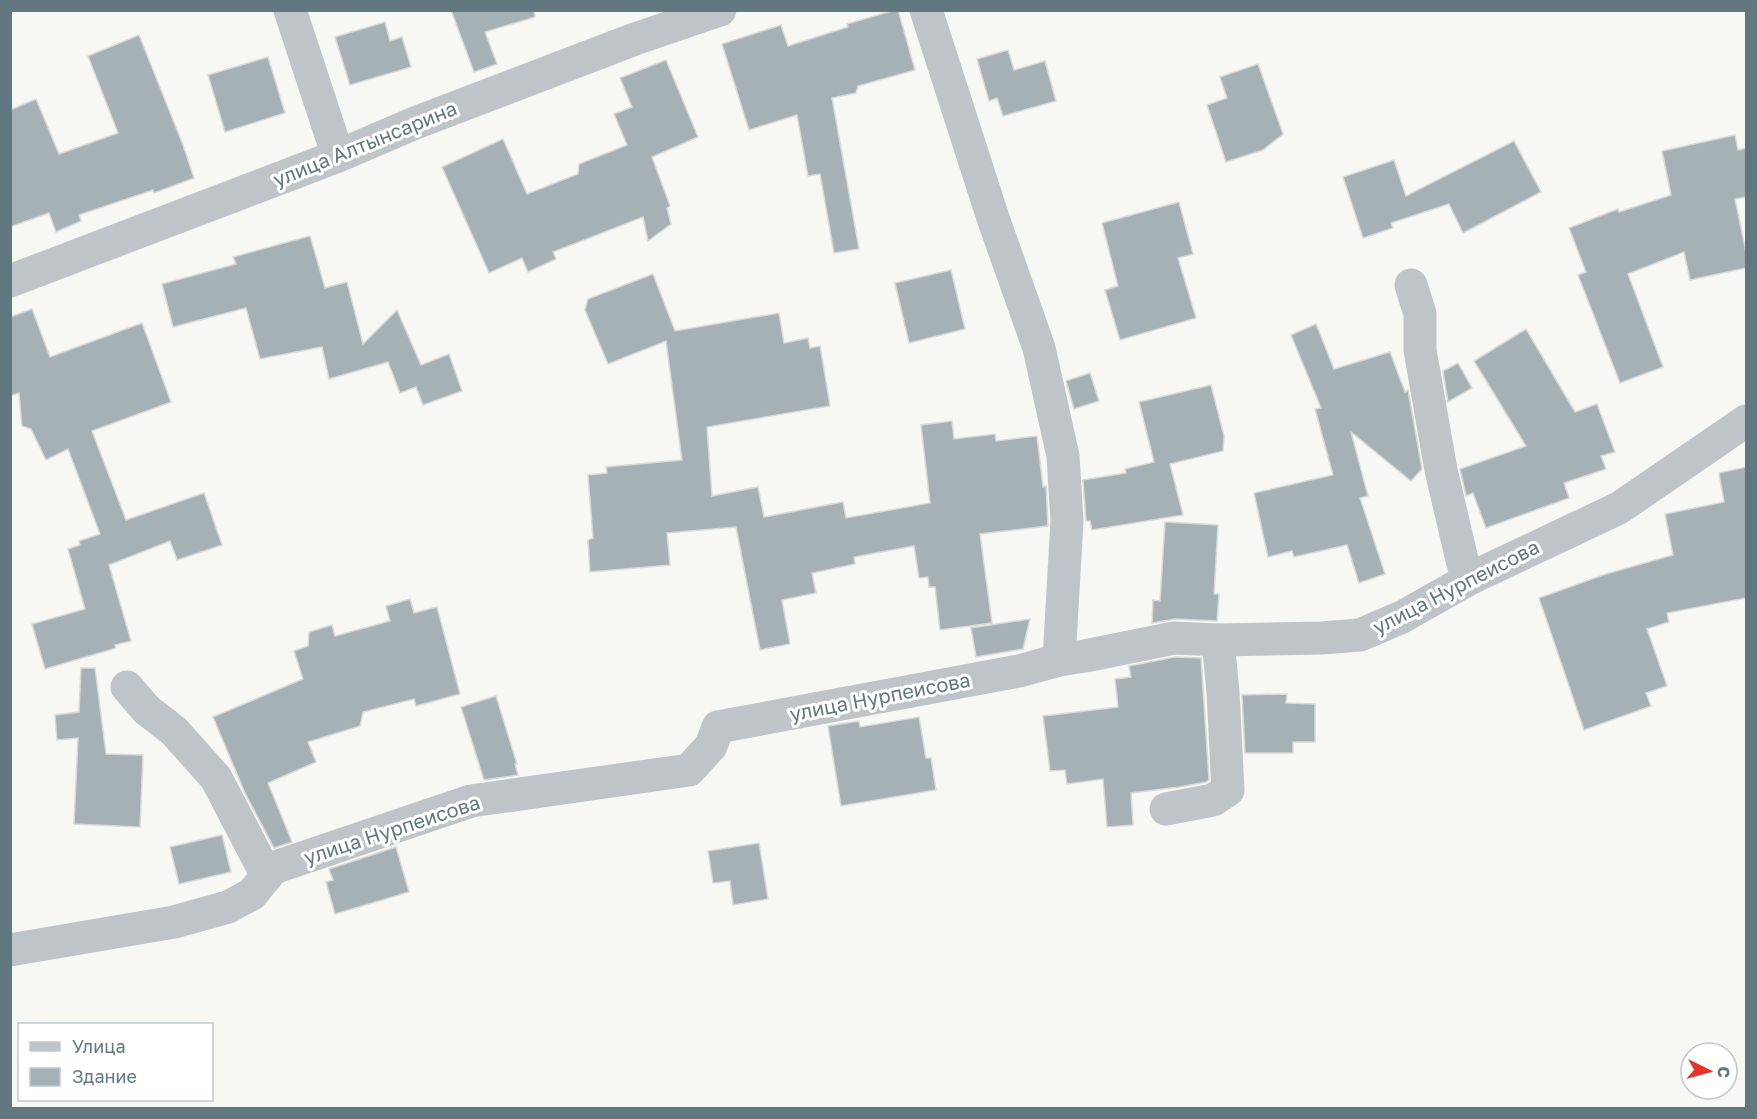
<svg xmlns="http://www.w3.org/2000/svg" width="1757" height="1119" font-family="'Golos Text',sans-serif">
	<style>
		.building { fill: #a5b1b4; stroke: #d9d9d7; stroke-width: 1.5 }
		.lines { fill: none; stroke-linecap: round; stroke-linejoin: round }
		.minor { stroke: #bec4c7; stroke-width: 33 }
		.tertiary { stroke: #bec4c7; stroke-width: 33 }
		.labels { text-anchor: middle; stroke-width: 6; stroke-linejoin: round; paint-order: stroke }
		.street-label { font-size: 20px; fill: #627880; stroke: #fff }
	</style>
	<rect width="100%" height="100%" fill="#f7f7f4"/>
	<g class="building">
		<polygon points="451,10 534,10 535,17 485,32 497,64 474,72"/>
		<polygon points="895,10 898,10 915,70 858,86 856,93 832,98 859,249 834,253 820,174 808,176 797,115 749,130 722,44 781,25 788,46 848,27 847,24"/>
		<polygon points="385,22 390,41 402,37 411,67 350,85 335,37"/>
		<polygon points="139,35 183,145 194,178 154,193 153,190 79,215 81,221 56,232 49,213 10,227 10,110 36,99 59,154 118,133 88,56"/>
		<polygon points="1008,50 1014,70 1045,61 1056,101 1003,116 997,98 989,101 977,59"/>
		<polygon points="268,57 285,113 225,132 208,75"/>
		<polygon points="666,60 698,137 652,157 670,206 667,208 671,224 648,241 643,217 553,252 556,259 528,272 522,258 489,273 442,167 503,139 527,194 578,174 579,164 627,145 614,114 632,107 620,78"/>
		<polygon points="1258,64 1283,134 1263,150 1226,162 1207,105 1227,98 1220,77"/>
		<polygon points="1735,135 1738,150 1746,148 1746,197 1735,199 1746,252 1746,268 1690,280 1684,252 1628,274 1663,367 1620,383 1578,275 1586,272 1569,228 1618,209 1619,212 1671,195 1662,151"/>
		<polygon points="1514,141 1541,192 1463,233 1449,204 1391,223 1393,228 1363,238 1343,177 1394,160 1406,196"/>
		<polygon points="1179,202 1193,254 1178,258 1196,318 1120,340 1105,290 1118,286 1102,223"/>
		<polygon points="310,236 325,288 347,282 363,344 397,310 421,365 449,354 462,391 423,405 416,387 400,393 388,362 329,379 322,347 260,359 246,308 173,327 162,284 236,264 233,257"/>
		<polygon points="951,270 965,329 909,343 895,283"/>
		<polygon points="653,274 675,331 779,313 784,343 808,338 810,348 820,346 830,406 707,427 712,496 758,487 764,517 843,502 846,518 930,503 921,425 952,421 954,439 995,434 996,441 1037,436 1043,487 1046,486 1048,526 980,534 992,623 940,630 935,587 929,587 928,577 919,578 914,546 854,557 855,564 812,573 816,593 782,600 790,644 760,650 736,527 667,533 670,565 590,572 588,540 593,538 588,475 607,473 606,467 682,460 666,341 608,364 585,310 588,299"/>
		<polygon points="32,309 50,357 142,323 171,402 92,431 126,520 204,493 222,545 177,560 170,541 109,565 131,641 115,645 116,648 45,669 32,624 85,609 68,549 80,545 79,541 100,534 68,449 46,460 31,429 22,426 19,393 10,396 10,317"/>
		<polygon points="1316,324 1334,369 1390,352 1405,392 1408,390 1422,469 1411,481 1351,432 1368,496 1360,498 1385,574 1359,583 1347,545 1294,557 1292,551 1268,557 1254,493 1333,475 1315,409 1321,408 1291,335"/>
		<polygon points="1526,329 1575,412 1597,404 1615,452 1601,456 1606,469 1564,483 1569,498 1486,528 1473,493 1466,496 1460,469 1526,446 1474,361"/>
		<polygon points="1458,363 1472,388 1448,402 1443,371"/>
		<polygon points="1090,373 1099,401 1074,409 1066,381"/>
		<polygon points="1211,385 1224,436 1223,451 1170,464 1183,515 1092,530 1090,521 1086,521 1083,480 1126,473 1125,469 1154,462 1139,402"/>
		<polygon points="1746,467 1746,598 1667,613 1669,622 1647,629 1667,686 1646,693 1651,706 1584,730 1539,598 1606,574 1673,555 1665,514 1724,502 1719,473"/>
		<polygon points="1165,522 1218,525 1214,594 1219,594 1217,621 1175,619 1152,623 1153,600 1160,601"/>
		<polygon points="410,599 414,613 437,607 460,694 416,706 414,699 363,712 360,726 308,742 316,762 268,783 292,842 274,848 245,793 213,717 303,679 294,651 308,646 309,632 332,625 335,636 390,621 386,606"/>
		<polygon points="1030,619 1023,649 976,657 971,628"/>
		<polygon points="1175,657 1201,658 1209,780 1206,782 1179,787 1131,793 1133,825 1107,827 1103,779 1067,784 1065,770 1050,771 1043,716 1118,707 1115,679 1131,677 1129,666"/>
		<polygon points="81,668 95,668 106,754 143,755 140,827 74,824 78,738 57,740 55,715 79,712"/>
		<polygon points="1287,694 1286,703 1315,704 1315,742 1293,742 1293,753 1245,753 1242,695"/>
		<polygon points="496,696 517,764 515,764 518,775 484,780 461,707"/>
		<polygon points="919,717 926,758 931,758 936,790 841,806 828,726 859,721 860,727"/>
		<polygon points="222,835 231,872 179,884 170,847"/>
		<polygon points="759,843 768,899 733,905 730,881 713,883 708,851"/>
		<polygon points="396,847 409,892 335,914 326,882 333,880 329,869"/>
	</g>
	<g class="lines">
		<g class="minor">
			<polyline points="290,10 338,156"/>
			<polyline points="926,10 993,218 1039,348 1063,456 1067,521 1059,660"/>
			<polyline points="1411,285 1420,314 1420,350 1441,470 1463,564 1471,578"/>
			<polyline points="127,687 147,710 174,731 216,778 267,876"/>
			<polyline points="1166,809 1213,800 1228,790 1223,692 1218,640"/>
			<polyline points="10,950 174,922 228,907 252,894 273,868 471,801 689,770 711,746 718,727 1019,671 1059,660 1085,656 1174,638 1218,640 1322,638 1360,635 1402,617 1471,578 1619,508 1746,421"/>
		</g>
		<polyline class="tertiary" points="10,281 338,156 415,123 635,39 720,10"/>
	</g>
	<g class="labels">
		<g class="street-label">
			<text transform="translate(365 144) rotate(-22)" y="7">улица Алтынсарина</text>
			<text transform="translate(1456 587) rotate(-27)" y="7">улица Нурпеисова</text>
			<text transform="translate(880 697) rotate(-11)" y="7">улица Нурпеисова</text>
			<text transform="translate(392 830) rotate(-18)" y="7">улица Нурпеисова</text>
		</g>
	</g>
	<rect width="1757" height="1119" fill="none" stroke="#627880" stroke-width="24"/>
	<rect x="18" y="1023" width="195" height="78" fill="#ffffff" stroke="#c0c9cc" stroke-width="1.5"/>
	<rect x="30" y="1042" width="30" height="9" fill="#bec4c7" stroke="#c0c9cc" stroke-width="1.5"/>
	<text x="72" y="1053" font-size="18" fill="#627880">Улица</text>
	<rect x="30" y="1068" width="30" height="18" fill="#a5b1b4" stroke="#c0c9cc" stroke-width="1.5"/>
	<text x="72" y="1083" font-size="18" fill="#627880">Здание</text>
	<g transform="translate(1709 1071) rotate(95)"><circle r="28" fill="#ffffff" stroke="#c0c9cc" stroke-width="1.5"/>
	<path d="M0-4.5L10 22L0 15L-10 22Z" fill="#e63325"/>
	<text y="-9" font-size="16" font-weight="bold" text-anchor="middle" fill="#627880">С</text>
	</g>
</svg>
